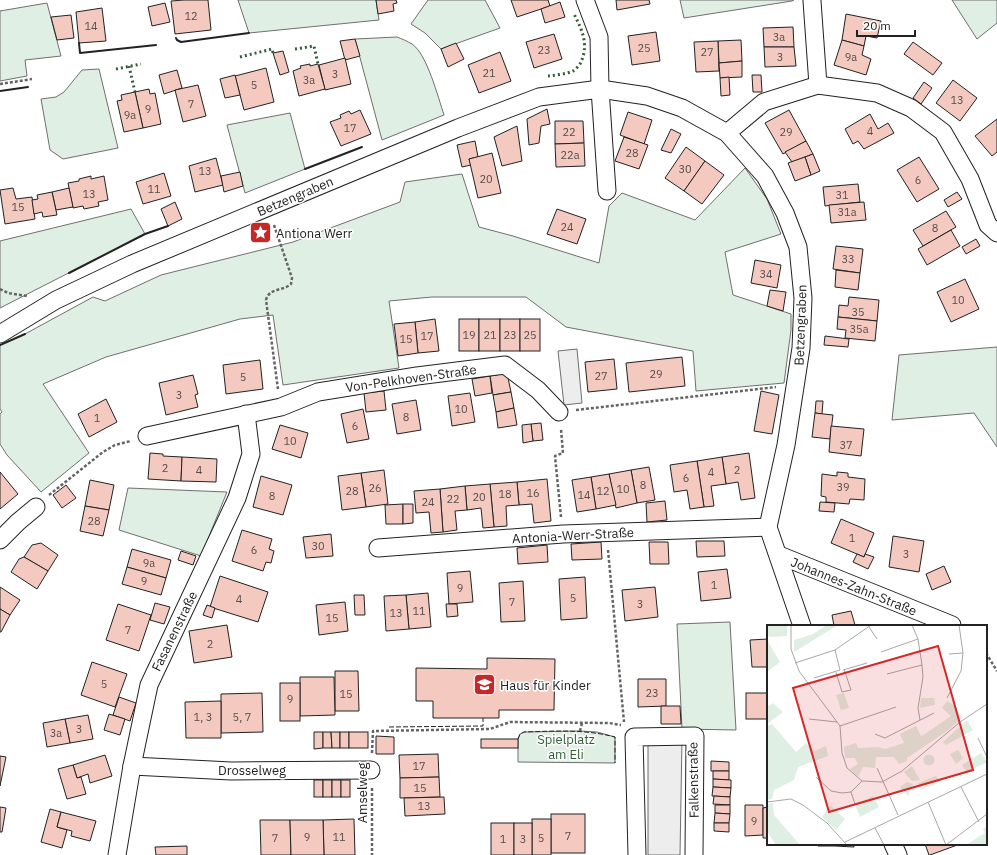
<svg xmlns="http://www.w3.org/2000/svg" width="997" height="855" font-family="'IBM Plex Sans',sans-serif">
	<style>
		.green { fill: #e0efe3; stroke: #6f6f6f }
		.parking { fill: #ededed; stroke: #6f6f6f }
		.building { fill: #f3c9c0; stroke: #222 }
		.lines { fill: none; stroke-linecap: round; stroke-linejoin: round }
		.minor-casing { stroke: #222; stroke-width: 19 }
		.path { stroke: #646464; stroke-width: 2.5; stroke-dasharray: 3 2; stroke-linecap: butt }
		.minor { stroke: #fff; stroke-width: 17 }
		.hedge { stroke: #2f5e38; stroke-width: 3; stroke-dasharray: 2 3; stroke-linecap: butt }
		.fence { stroke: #222; stroke-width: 1; stroke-dasharray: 5 2; stroke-linecap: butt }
		.wall { stroke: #222; stroke-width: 2 }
		.labels { text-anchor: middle; stroke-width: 3; stroke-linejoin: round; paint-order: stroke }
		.number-label { font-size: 11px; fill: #564c4a }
		.street-label { font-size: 13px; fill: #222; stroke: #fff }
		.poi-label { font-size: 13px; fill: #222; stroke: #fff; text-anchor: start }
		.park-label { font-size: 13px; fill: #2f5e38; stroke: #fff }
		.inset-road { fill: none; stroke: #a7a7a7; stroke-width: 1 }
		.view { fill: #d62828; fill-opacity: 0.15; stroke: #d62828; stroke-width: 2 }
		.inset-edge { fill: none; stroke: #222; stroke-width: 2 }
	</style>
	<rect width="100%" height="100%" fill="#fff"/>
	<g class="green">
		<polygon points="238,0 376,0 379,20 249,33"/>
		<polygon points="428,0 485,0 500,28 441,49 425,33 411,24"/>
		<polygon points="680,0 794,0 792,1 684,18"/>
		<polygon points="952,0 997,0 997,23 977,39"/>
		<polygon points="47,3 61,56 25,60 27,76 0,81 0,11"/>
		<path d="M397,37C402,39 407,41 412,44C427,54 438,97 444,115L382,140L355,39Z"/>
		<polygon points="99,69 118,148 63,159 50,150 41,99 56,97 64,92 82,70"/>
		<polygon points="290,113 305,169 245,193 227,125"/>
		<polygon points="745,168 767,199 781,234 725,252 733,295 791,314 791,330 784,383 696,391 693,351 566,327 526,297 432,297 389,301 399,368 283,385 273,315 240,319 106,357 43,384 89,453 41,492 7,455 0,444 0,414 2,412 0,409 0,345 25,334 93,297 105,301 161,275 293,242 400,202 405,182 462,174 479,227 513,236 599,263 609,206 622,193 695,220"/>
		<polygon points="131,209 145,234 0,308 0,241"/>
		<polygon points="997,347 997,447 974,413 892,420 899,355"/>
		<polygon points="128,488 227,492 201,556 119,530"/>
		<polygon points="730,622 736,730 682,729 677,624"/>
		<polygon points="580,731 597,732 615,737 615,763 518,762 518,739 520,734 524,732"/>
	</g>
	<g class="parking">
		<polygon points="577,349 582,403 564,405 558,351"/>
		<polygon points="682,740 680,855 648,855 648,743"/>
	</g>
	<g class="building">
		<polygon points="184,0 208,0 211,30 175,34 171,1"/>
		<polygon points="376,0 396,0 397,3 393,4 394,11 378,14"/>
		<polygon points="511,0 548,0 550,6 517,17"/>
		<polygon points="616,0 649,0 650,4 617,10"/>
		<polygon points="560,2 565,17 545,23 541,9"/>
		<polygon points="165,3 170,22 152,26 148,7"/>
		<polygon points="102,8 106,41 79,43 76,12"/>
		<polygon points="846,14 881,21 877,38 866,36 864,46 842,40"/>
		<polygon points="71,15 74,38 57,40 51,17"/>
		<polygon points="793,27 794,47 764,47 763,28"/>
		<polygon points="656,32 660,61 632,65 628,36"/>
		<polygon points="554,34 562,59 534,68 526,42"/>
		<polygon points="355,39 360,56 345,60 340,41"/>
		<polygon points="741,40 742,61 719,63 718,41"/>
		<polygon points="842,40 864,46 862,55 871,59 866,75 834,65"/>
		<polygon points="718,41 719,71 696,72 694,42"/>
		<polygon points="913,42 942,63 933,75 904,54"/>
		<polygon points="456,43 464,59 448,67 441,49"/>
		<polygon points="764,47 794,47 796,66 765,67"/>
		<polygon points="283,51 289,72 280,75 273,53"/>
		<polygon points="500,52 511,81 479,93 468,65"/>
		<polygon points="345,58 351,84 325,90 319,65"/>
		<polygon points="742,61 742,77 720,78 719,63"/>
		<polygon points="310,64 310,66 318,64 325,89 299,96 293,71 301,68 300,66"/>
		<polygon points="266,68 274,102 244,110 235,76"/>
		<polygon points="177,70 182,88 164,94 159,75"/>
		<polygon points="235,75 240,95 225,98 220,79"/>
		<polygon points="752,75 761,75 762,92 753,92"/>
		<polygon points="729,77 730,95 721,96 720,78"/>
		<polygon points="953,80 977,98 960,121 936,103"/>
		<polygon points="924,82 932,88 921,104 913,98"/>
		<polygon points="198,85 206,116 183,122 175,90"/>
		<polygon points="149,89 150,94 155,93 161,124 143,128 135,92"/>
		<polygon points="135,92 143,128 124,132 117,101 122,100 121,95"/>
		<polygon points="547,109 550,124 541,126 539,143 529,145 527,119"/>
		<polygon points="360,110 371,134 341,146 330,122 341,118 340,115 349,111 351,114"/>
		<polygon points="789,110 806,141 783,154 765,123"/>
		<polygon points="628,112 652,120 644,144 620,135"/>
		<polygon points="870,114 878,129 888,123 894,133 864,149 858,141 853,144 845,129"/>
		<polygon points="997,119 997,152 992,156 975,136"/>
		<polygon points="555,121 583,121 584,143 555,144"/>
		<polygon points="517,126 522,161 502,166 494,137"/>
		<polygon points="671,129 681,134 671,153 661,150"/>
		<polygon points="624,137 648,145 639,169 615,161"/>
		<polygon points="475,141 478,157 469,159 471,165 462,167 457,145"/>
		<polygon points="806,141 813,154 792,162 785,152"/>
		<polygon points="584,143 585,166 556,167 555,144"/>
		<polygon points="686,147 705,161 684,191 665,178"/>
		<polygon points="492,153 501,193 478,198 469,159"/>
		<polygon points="813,154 820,171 811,175 805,157"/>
		<polygon points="805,157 811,175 795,181 788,163"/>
		<polygon points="919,157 939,189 917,202 897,170"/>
		<polygon points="216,158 223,185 195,192 189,166"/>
		<polygon points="705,161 724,175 702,204 684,191"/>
		<polygon points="240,172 243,186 224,192 221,176"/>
		<polygon points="164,173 171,196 143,204 136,182"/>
		<polygon points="91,176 91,179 104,176 108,200 98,202 99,206 84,209 83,206 73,208 68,183 79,181 79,179"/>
		<polygon points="858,184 860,202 825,206 823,187"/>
		<polygon points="13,188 16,199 32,197 35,219 5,224 0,190"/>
		<polygon points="69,188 73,207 56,210 52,192"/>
		<polygon points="52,192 57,215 43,217 42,212 34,214 32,200 38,199 37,195"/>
		<polygon points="957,192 962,199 948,207 944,200"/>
		<polygon points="175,202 182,219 168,226 161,209"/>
		<polygon points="864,202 866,220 831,223 829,205"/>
		<polygon points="557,209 586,219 577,244 547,234"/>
		<polygon points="946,211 956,227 923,246 913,230"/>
		<polygon points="951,230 960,246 927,265 918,249"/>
		<polygon points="976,239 980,246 966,254 962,247"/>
		<polygon points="836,246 863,249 860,273 833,269"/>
		<polygon points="755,260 781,265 777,288 751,283"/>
		<polygon points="836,270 860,273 858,290 835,287"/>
		<polygon points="965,279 979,309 951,322 937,292"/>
		<polygon points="770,290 786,292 783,311 767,306"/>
		<polygon points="849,297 879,300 877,321 838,317 839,305 848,306"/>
		<polygon points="838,317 877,321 875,341 845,338 846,330 837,329"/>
		<polygon points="435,319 439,351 418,353 415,322"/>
		<rect x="459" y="319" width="20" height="32"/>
		<rect x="479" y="319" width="21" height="32"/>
		<rect x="500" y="319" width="20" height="32"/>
		<rect x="520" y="319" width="20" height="32"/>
		<polygon points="415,322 418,353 398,356 394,324"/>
		<polygon points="825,336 849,339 848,347 824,345"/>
		<polygon points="682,357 685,386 629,392 626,363"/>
		<polygon points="614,359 617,389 588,392 585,362"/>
		<polygon points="260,360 263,389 226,394 223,365"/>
		<polygon points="507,373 511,392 493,395 490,376"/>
		<polygon points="193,375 198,394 195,395 198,407 166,415 159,383"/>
		<polygon points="490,376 492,393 475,396 472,379"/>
		<polygon points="384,391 386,410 366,412 364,393"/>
		<polygon points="761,391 779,395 772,434 754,431"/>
		<polygon points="511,392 514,408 496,412 493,395"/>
		<polygon points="470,393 475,422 452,426 448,396"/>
		<polygon points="106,399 117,422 89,437 78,414"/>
		<polygon points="416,400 421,430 397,434 392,404"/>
		<polygon points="816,401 823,401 822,414 815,413"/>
		<polygon points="514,408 517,425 498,428 496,412"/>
		<polygon points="363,409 369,439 347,443 341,414"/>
		<polygon points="815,413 833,415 830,439 812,437"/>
		<polygon points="541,423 543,440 533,441 531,424"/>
		<polygon points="531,424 533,441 523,443 522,425"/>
		<polygon points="280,425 308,433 301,458 272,449"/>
		<polygon points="831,426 864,429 861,456 829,452"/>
		<polygon points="150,453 163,454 163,456 182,457 181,481 148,479"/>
		<polygon points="749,453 755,498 741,500 738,482 726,484 722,457"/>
		<polygon points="182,457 217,459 216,482 181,481"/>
		<polygon points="722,457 726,484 711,486 714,506 704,507 697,461"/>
		<polygon points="697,461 704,507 690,509 687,490 674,492 670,465"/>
		<polygon points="649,467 655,500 637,503 631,470"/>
		<polygon points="384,470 388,504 366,507 361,473"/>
		<polygon points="631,470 637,503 616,508 609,474"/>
		<polygon points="0,472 18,494 0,509"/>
		<polygon points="837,472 848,473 848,477 865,479 864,500 850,499 849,504 826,502 826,497 821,496 822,474 837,476"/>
		<polygon points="361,473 366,507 342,510 338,476"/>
		<polygon points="609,474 616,505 596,509 591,477"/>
		<polygon points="261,476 292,485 283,515 253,507"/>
		<polygon points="591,477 596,509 577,512 572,480"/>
		<polygon points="547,479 551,521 534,523 532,504 519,505 517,482"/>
		<polygon points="90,480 114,485 109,510 85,506"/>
		<polygon points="517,482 519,505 506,506 507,526 494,527 490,484"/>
		<polygon points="490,484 494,527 483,528 481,508 467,510 465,486"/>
		<polygon points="66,485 76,498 62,508 53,495"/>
		<polygon points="465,486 467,510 455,511 457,530 443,532 440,489"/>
		<polygon points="440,489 443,532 431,533 429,512 416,513 414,491"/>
		<polygon points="665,501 667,520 647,522 646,503"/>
		<polygon points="820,502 835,503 834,512 819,511"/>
		<polygon points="403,504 403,524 386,524 385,505"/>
		<polygon points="403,504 413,504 413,523 403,524"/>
		<polygon points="85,506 109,510 103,536 80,531"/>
		<polygon points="841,519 874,533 864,557 831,543"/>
		<polygon points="242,530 272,539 269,549 274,551 271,563 266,562 263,571 232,561"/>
		<polygon points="331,534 333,556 306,558 303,537"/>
		<polygon points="893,536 924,541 919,572 889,567"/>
		<polygon points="696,541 724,541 725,556 697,557"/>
		<polygon points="601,542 602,559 572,560 571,544"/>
		<polygon points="649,542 668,542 669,564 650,564"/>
		<polygon points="41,543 58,555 48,571 24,557 32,545"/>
		<polygon points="547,545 548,562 518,564 517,548"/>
		<polygon points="132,549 171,560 166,578 127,567"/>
		<polygon points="181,551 196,556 193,565 178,560"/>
		<polygon points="857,554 864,557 865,554 874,557 868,569 853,562"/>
		<polygon points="24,557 48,571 37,589 11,572 19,559"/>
		<polygon points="944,566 951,582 932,590 926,574"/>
		<polygon points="127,567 166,578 161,595 122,584"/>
		<polygon points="727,569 731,598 701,601 698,572"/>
		<polygon points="470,571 473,602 449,604 447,573"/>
		<polygon points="220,576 268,592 258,622 210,607"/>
		<polygon points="585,577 587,618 561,620 559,579"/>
		<polygon points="523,581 525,621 501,622 499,583"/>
		<polygon points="0,587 20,600 10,615 0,609"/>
		<polygon points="655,587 658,617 625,621 622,590"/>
		<polygon points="428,593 431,627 409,629 406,595"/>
		<polygon points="354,595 364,595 365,615 355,615"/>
		<polygon points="406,595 409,629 386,631 384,596"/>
		<polygon points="345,602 348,631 319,635 316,605"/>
		<polygon points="155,603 170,607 164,624 150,620"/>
		<polygon points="118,604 151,615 139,651 106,640"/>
		<polygon points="446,604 457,604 458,616 447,617"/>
		<polygon points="207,605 215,608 212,618 203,615"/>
		<polygon points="0,609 10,615 1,632 0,632"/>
		<polygon points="851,611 855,625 857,626 834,626 832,615"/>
		<polygon points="227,625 232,657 194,663 189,631"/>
		<polygon points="768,639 768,667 752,667 750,640"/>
		<polygon points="487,658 555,659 554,710 499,710 499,718 433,718 433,701 416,701 416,668 487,669"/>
		<polygon points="92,662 127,674 115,707 81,695"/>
		<polygon points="335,671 358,671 359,711 335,711"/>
		<polygon points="300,677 334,677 335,715 300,716"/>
		<polygon points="638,679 666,679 666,706 638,707"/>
		<rect x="280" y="683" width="20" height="38"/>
		<polygon points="262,693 263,732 221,733 221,694"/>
		<rect x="746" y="693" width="22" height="26"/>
		<polygon points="119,697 136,703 130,721 113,715"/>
		<polygon points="221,701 221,738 186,738 185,702"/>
		<polygon points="661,706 680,706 681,724 661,724"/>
		<polygon points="109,714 125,719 120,735 104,730"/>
		<polygon points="88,715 93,739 70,743 65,719"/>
		<polygon points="65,719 70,743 47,747 43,723"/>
		<polygon points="314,732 323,732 323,748 314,749"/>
		<polygon points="323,732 331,732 332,748 323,748"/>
		<polygon points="331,732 340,732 340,748 332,748"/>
		<rect x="340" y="732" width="9" height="16"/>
		<rect x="349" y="732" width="19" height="16"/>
		<polygon points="376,736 394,737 394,754 376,754"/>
		<rect x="481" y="739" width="37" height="9"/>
		<polygon points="438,754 439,777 400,778 399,755"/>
		<polygon points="105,755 112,776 90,783 88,774 77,778 73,765"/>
		<polygon points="0,756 6,757 0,786"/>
		<polygon points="711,761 729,762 729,771 711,771"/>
		<polygon points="73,765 77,778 81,777 86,794 67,799 58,769"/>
		<polygon points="713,771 729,771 729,780 713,779"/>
		<polygon points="439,777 440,797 400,798 400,778"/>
		<polygon points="713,779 731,780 731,788 713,787"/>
		<rect x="314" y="780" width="9" height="17"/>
		<rect x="323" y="780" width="9" height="17"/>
		<rect x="332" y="780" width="9" height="17"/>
		<rect x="341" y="780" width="9" height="17"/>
		<polygon points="713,787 731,788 730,797 712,796"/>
		<polygon points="714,796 730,797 730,805 713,804"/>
		<polygon points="444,797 445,814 405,816 404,798"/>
		<polygon points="715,805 730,805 730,814 715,813"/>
		<polygon points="745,805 763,805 763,835 745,836"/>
		<polygon points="0,807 6,808 2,832 0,832"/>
		<polygon points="768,807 768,838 763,838 763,808"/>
		<polygon points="50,809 61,812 57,827 67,830 62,848 41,842"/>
		<polygon points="61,812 96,821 90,841 71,836 72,831 57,827"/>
		<polygon points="715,813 730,814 729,823 714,823"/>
		<rect x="551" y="814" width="34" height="39"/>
		<polygon points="354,819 355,855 324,855 323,820"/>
		<rect x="532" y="819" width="19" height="36"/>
		<polygon points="260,820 290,820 291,855 261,855"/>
		<polygon points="290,820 323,820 324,855 291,855"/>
		<rect x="491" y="823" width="23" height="32"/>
		<rect x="514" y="823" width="18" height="32"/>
		<polygon points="714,823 729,823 729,832 714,831"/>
		<polygon points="817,844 835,844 835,846 818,846"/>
		<polygon points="835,844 854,844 854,847 835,846"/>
		<polygon points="925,844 960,844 930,855 929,855"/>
		<polygon points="187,846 187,855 156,855 155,847"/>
	</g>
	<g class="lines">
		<defs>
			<g id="minor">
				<polyline points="585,0 599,37 600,89 607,191"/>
				<polyline points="812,1 818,85"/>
				<polyline points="727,133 764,102 818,85 877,93 911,108 943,132 970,179 988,225 997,233"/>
				<polyline points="0,334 56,300 132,264 458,128 539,97 600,89 647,96 682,108 727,133 765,176 785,213 798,247 803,298 801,348 786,445 768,527"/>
				<polyline points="147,436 281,407 318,392 417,376 505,365 538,390 559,412"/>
				<polyline points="768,527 802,626"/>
				<polyline points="0,540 18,522 36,507"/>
				<polyline points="378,548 563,534 768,527"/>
				<polyline points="779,555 952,625"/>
				<polyline points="132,766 231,771 371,770"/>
				<polyline points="893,844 898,855"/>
				<polyline points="117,855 132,766 149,685 237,498 251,454 246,414"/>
				<polyline points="637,855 634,737 695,736 694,855"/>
			</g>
		</defs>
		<use href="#minor" class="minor-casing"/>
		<g class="path">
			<polyline points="0,84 32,79"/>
			<path d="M274,225L292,278L291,284C283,291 269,288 266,300L278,389"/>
			<polyline points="0,289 8,293 27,296"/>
			<polyline points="576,410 776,387"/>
			<polyline points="49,495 103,452 115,445 131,441"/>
			<polyline points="561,517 555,456 563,453 561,429"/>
			<polyline points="608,550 624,722"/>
			<polyline points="986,653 997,671"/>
			<polyline points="580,731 582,723"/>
			<polyline points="372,753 373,731 490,729 510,722 609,723 621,725"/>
			<polyline points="372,788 372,855"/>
		</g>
		<use href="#minor" class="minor"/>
		<g class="hedge">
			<polyline points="295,49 314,46 318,64"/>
			<polyline points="240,57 272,49 273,53"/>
			<polyline points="129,66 135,92"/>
			<polyline points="116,69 141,64"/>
			<path d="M548,76C556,75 566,74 573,71C576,69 580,65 581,62C589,44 582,30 574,14"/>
		</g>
		<g class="fence">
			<polyline points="389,727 483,726 483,718"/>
			<path d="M518,739L520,734L524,732C556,731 584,729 615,737V763"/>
		</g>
		<g class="wall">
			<polyline points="176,38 177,40 181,42 249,33"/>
			<polyline points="79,43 80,53 156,45"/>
			<polyline points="0,91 28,87"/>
			<polyline points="305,169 362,147"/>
			<polyline points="69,273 145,234 168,226"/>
			<polyline points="0,345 25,334"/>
		</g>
	</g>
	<defs>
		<symbol id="sight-square" viewBox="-11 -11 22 22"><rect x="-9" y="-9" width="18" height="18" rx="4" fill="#c62828" stroke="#fff"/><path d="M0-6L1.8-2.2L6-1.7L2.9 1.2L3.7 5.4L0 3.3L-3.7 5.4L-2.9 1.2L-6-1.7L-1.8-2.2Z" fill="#fff"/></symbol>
		<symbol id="school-square" viewBox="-11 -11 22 22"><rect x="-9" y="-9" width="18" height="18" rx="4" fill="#c62828" stroke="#fff"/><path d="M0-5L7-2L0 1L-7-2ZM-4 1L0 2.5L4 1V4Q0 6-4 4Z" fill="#fff"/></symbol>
	</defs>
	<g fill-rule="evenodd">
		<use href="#sight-square" x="248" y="220" width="25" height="25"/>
		<use href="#school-square" x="472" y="672" width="25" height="25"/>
	</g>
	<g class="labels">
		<g class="number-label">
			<text x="191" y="20">12</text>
			<text x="91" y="30">14</text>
			<text x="779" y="41">3a</text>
			<text x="644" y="52">25</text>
			<text x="544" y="54">23</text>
			<text x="707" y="56">27</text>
			<text x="780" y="61">3</text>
			<text x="851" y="61">9a</text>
			<text x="489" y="77">21</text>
			<text x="335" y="78">3</text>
			<text x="309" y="84">3a</text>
			<text x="254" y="89">5</text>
			<text x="957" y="104">13</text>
			<text x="191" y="108">7</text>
			<text x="148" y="113">9</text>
			<text x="130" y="119">9a</text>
			<text x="350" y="132">17</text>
			<text x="870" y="135">4</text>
			<text x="569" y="136">22</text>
			<text x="786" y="136">29</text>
			<text x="632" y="157">28</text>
			<text x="570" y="159">22a</text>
			<text x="685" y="173">30</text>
			<text x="205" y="175">13</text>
			<text x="486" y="183">20</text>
			<text x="918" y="184">6</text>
			<text x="154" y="193">11</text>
			<text x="89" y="198">13</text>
			<text x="842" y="199">31</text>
			<text x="18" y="211">15</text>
			<text x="847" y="216">31a</text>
			<text x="567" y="231">24</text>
			<text x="935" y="232">8</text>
			<text x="848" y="263">33</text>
			<text x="766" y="278">34</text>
			<text x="958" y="304">10</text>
			<text x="858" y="316">35</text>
			<text x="859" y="333">35a</text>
			<text x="469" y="339">19</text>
			<text x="490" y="339">21</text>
			<text x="510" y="339">23</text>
			<text x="530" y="339">25</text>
			<text x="427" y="340">17</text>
			<text x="406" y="343">15</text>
			<text x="656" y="378">29</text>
			<text x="601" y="380">27</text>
			<text x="243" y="381">5</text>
			<text x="179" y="399">3</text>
			<text x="461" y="413">10</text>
			<text x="406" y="421">8</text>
			<text x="97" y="422">1</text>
			<text x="355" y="430">6</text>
			<text x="290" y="445">10</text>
			<text x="846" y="449">37</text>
			<text x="165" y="472">2</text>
			<text x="199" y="474">4</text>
			<text x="737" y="474">2</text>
			<text x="711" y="476">4</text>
			<text x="686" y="482">6</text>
			<text x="643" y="489">8</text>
			<text x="843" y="491">39</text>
			<text x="375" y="492">26</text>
			<text x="623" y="493">10</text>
			<text x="352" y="495">28</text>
			<text x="603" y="495">12</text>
			<text x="533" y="497">16</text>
			<text x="505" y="498">18</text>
			<text x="584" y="499">14</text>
			<text x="272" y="500">8</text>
			<text x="479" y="501">20</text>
			<text x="453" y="503">22</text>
			<text x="428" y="506">24</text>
			<text x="94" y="525">28</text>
			<text x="852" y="542">1</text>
			<text x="318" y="550">30</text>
			<text x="254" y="554">6</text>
			<text x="906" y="558">3</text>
			<text x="149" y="567">9a</text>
			<text x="144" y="585">9</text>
			<text x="714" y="589">1</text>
			<text x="460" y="592">9</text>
			<text x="573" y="602">5</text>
			<text x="239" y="603">4</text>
			<text x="512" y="606">7</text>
			<text x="640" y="608">3</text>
			<text x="419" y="615">11</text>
			<text x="396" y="617">13</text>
			<text x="332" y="622">15</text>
			<text x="128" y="634">7</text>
			<text x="210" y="648">2</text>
			<text x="104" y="688">5</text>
			<text x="652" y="697">23</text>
			<text x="346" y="698">15</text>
			<text x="290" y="703">9</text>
			<text x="203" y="721">1, 3</text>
			<text x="242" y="721">5, 7</text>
			<text x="79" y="733">3</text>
			<text x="56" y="737">3a</text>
			<text x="419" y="770">17</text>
			<text x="420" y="792">15</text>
			<text x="424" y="810">13</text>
			<text x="754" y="825">9</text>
			<text x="568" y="840">7</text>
			<text x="307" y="841">9</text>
			<text x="339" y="841">11</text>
			<text x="275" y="842">7</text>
			<text x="541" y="842">5</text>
			<text x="503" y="843">1</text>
			<text x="523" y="843">3</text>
		</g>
		<g class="street-label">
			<text transform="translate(295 196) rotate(-23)" y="5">Betzengraben</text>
			<text transform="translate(800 325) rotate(-88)" y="5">Betzengraben</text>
			<text transform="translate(411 378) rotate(-8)" y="5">Von-Pelkhoven-Straße</text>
			<text transform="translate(573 535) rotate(-3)" y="5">Antonia-Werr-Straße</text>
			<text transform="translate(854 586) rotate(22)" y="5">Johannes-Zahn-Straße</text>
			<text transform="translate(174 631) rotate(-64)" y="5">Fasanenstraße</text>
			<text x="252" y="775">Drosselweg</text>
			<text transform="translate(693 780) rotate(-91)" y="5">Falkenstraße</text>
			<text transform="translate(362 793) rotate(-90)" y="5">Amselweg</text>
		</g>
		<g class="poi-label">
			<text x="276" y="238">Antiona Werr</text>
			<text x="500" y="690">Haus für Kinder</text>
		</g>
		<g class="park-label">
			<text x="566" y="744">Spielplatz<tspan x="566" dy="15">am Eli</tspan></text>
		</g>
	</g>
	<g transform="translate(767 625)">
		<rect width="220" height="220" fill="#fff"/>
		<path d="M0,0H20V11L3,12L0,10ZM60,0H71L27,27V15L46,9ZM0,15L13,37L0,47ZM77,68L82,83L74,85L69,70ZM154,73H167L168,80L153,83ZM180,76L191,83L189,86L196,92L180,106L140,133V136L132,139L127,132H109L108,143L96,142L91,152L83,144L91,139L88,133H78L77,122L89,118L91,123L111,122L118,124L137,118L133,109L149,101L154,111L158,109L184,91L175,83ZM6,78L16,87L0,99V80L2,81ZM200,95L206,105L179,120L176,117ZM5,99L29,127L39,118L48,126L59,121L61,131L31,142L27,155L7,165L5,174L0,175V101ZM191,125L196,133L189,139L183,129ZM214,128L220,137L200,147L195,140ZM156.5 135a5.5 5.5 0 1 1 11 0a5.5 5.5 0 1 1-11 0ZM145,141L153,155L145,156L137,147ZM169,151L173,157L154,165L151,158ZM140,157L146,159L141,171L133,162ZM106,171L112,182L93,192L89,182L91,178ZM6,178L7,190L33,220H9L0,206V179ZM63,180L78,194L69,205L55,192ZM220,201V220H199L218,208L216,204Z" fill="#e0efe3"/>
		<path class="inset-road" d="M24,0V24L32,46L73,101M145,0L151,14L155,40L156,52L151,83L153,95M102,2L110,14M114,27L151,14M182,29L196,28L192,0M28,38L68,25L104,0M76,45L100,38M69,47L75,67L84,65L77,44M120,49L155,40M47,53L73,45L68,25M180,73L194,46L196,28M42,94L70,97M73,101L75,128L80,143L95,156L115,157L135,146L193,97L220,79M73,101L129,82M108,109L118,113L167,88M211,113L220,132M110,143L131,190M49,152L64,166L75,168L84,167L95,156M194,162L212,197M84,167L88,179M0,177L24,174L36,180L60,198L80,220M161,177L179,220M108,203L117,220M78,217L220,149M179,220L220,189"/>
		<path class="view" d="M171,21L206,145L62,187L26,63Z"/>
		<rect width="220" height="220" class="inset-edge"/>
	</g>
	<path d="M857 30v6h58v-6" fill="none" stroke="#222222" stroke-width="2"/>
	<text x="863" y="30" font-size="12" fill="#222222" stroke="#ffffff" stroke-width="3" paint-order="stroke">20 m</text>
</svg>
